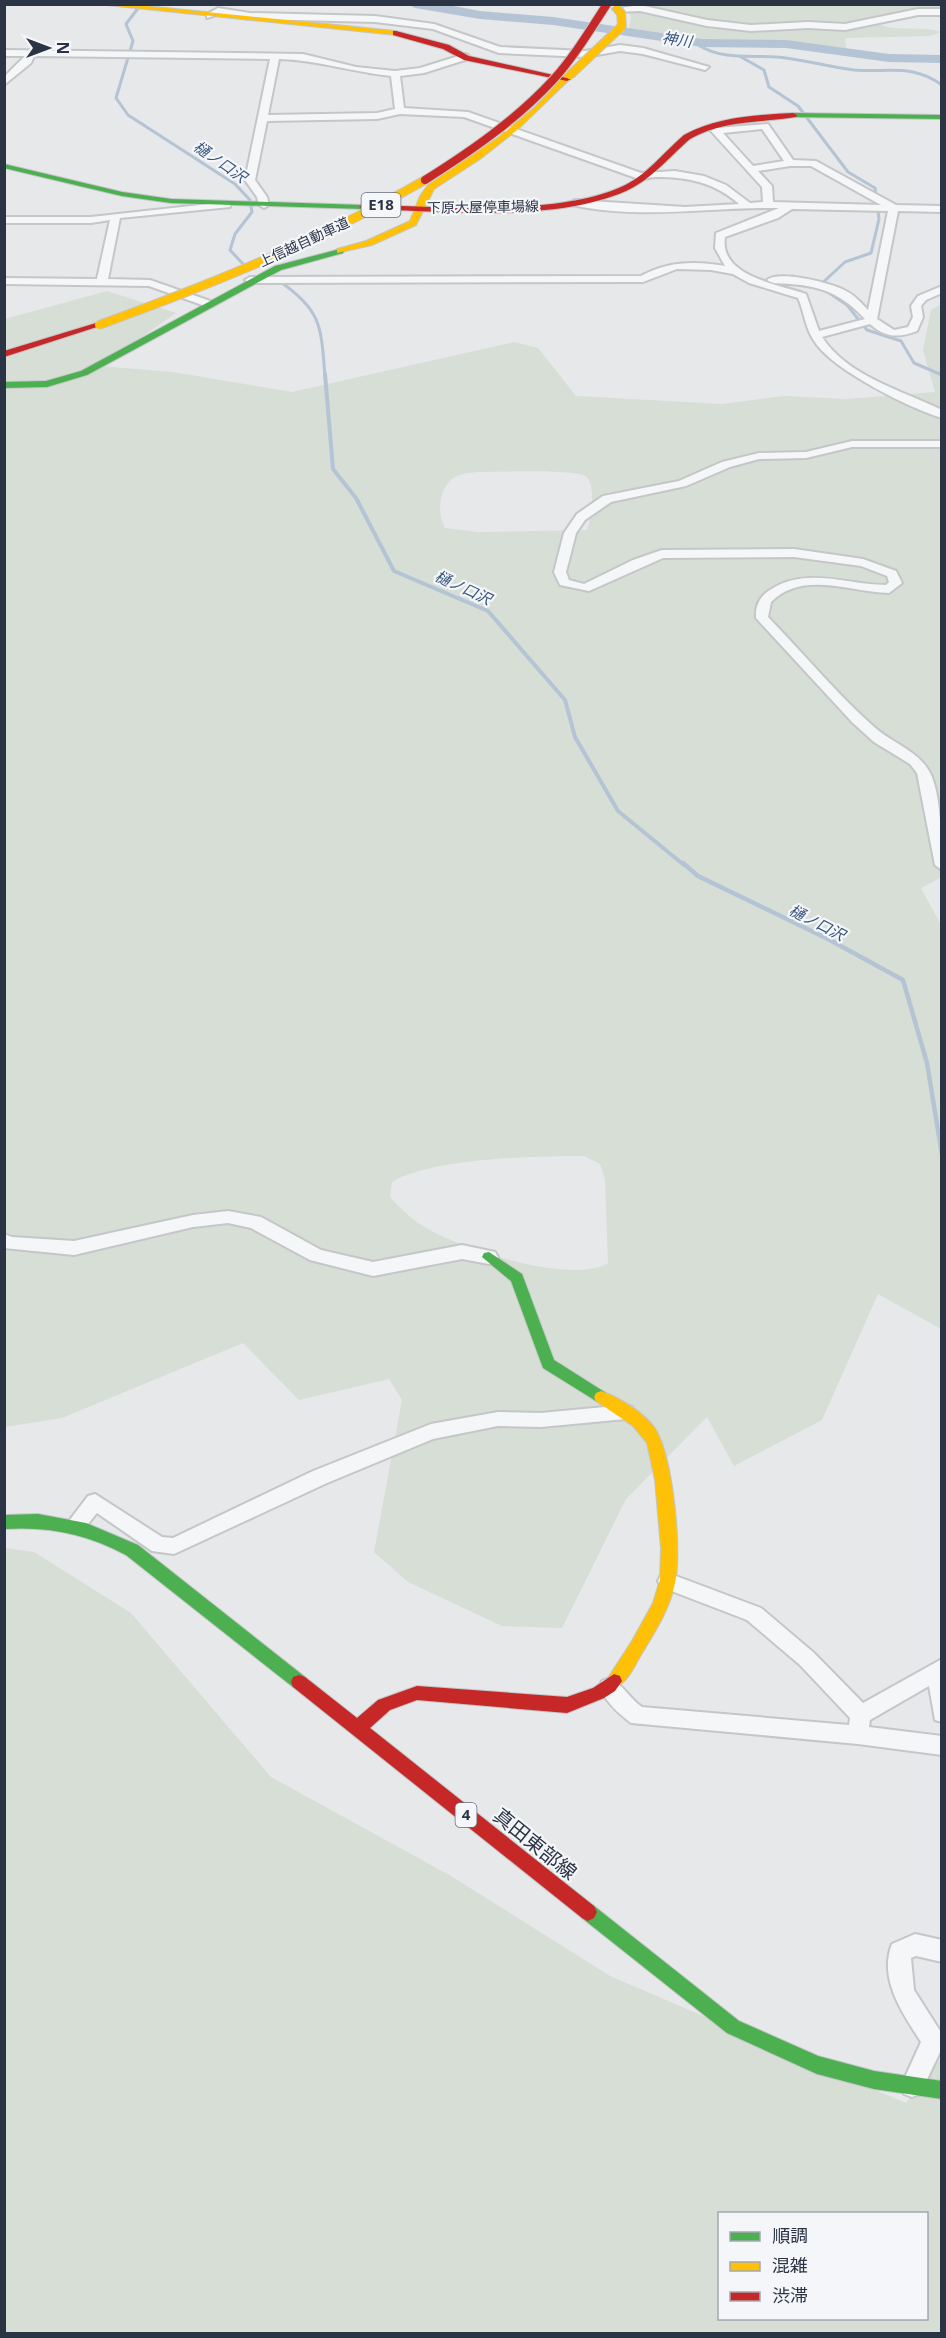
<svg xmlns="http://www.w3.org/2000/svg" width="946" height="2338" font-family="'Open Sans','Noto Sans JP',sans-serif">
	<style>
		.green { fill: #d6ded6; fill-rule: evenodd }
		.lines { fill: none; stroke-linecap: round; stroke-linejoin: round }
		.stream-far2 { stroke: #b4c4d5; stroke-width: 3 }
		.stream-far1 { stroke: #b4c4d5; stroke-width: 4 }
		.stream { stroke: #b4c4d5; stroke-width: 4.5 }
		.river { fill: #b4c4d5; fill-rule: evenodd }
		.street-casing { stroke: #c4c6c8; stroke-width: 4 }
		.fast-casing { stroke: #c4c6c8; stroke-width: 2 }
		.slow-casing { stroke: #c4c6c8; stroke-width: 2 }
		.jam-casing { stroke: #c4c6c8; stroke-width: 2 }
		.street { fill: #f5f6f7; fill-rule: evenodd }
		.fast { fill: #4caf50; fill-rule: evenodd }
		.slow { fill: #ffc107; fill-rule: evenodd }
		.jam { fill: #c62828; fill-rule: evenodd }
		.slow-bridge-casing { stroke: #c4c6c8; stroke-width: 10; stroke-linecap: butt }
		.jam-bridge-casing { stroke: #c4c6c8; stroke-width: 10; stroke-linecap: butt }
		.slow-bridge { stroke: #ffc107; stroke-width: 8 }
		.jam-bridge { stroke: #c62828; stroke-width: 8 }
		.labels { text-anchor: middle; stroke-width: 4.5; stroke-linejoin: round; paint-order: stroke }
		.far-street-label { font-size: 14px; fill: #2b3445; stroke: #f4f6f9 }
		.far-water-label { font-size: 15px; font-style: italic; fill: #34527a; stroke: #f4f6f9 }
		.shield { fill: #f4f6f9; stroke: #676e7b; stroke-width: 1.5 }
		.shield-label { font-size: 15px; font-weight: bold; fill: #2b3445 }
		.near-street-label { font-size: 20px; fill: #2b3445; stroke: #f4f6f9 }
	</style>
	<rect width="100%" height="100%" fill="#e6e8ea"/>
	<g class="green">
		<path d="M626,5H941V9L876,23C896,33 921,25 941,32L930,36L845,38L846,48L713,42L629,29L631,17Z"/>
		<path d="M107,291L176,313L100,366L173,372L292,392L514,342L538,348L576,396L722,404L784,396L847,399L935,392L923,350L931,310L941,304L942,877L921,888L942,927L941,1329L878,1294L822,1420L734,1466L707,1417L626,1499L562,1628L502,1626L408,1582L374,1552L402,1400L389,1379L299,1400L243,1343L62,1418L5,1427V319ZM477,472C496,472 571,469 585,476C597,482 591,520 587,530L478,532L445,528C436,513 439,484 457,476C463,473 470,473 477,472ZM584,1156L600,1164L605,1179L608,1263C572,1285 464,1250 428,1229C413,1221 401,1209 390,1197L392,1182C431,1158 537,1156 584,1156Z"/>
		<path d="M5,1548L34,1552L131,1613L271,1777L451,1876L610,1976L906,2103L941,2057V2333L5,2334ZM720,2214H926V2318H720Z"/>
	</g>
	<g class="lines">
		<g class="stream-far2">
			<polyline points="139,7 126,24 133,41 116,98 128,115 235,184 250,200 252,212 235,234 230,250 244,265"/>
			<path d="M702,43L700,46C723,60 751,55 776,57C802,59 828,67 854,70C888,73 912,63 942,85"/>
			<polyline points="741,57 764,70 769,87 798,106 848,172 875,188 879,219 871,253 845,262 819,286 847,305 867,330 901,341 914,363 942,375"/>
			<path d="M279,281C322,310 321,327 325,376"/>
		</g>
		<g class="stream-far1">
			<polyline points="325,374 333,469 356,498 394,571 488,611 565,700 575,737 618,811 684,865"/>
			<polyline points="940,374 942,375"/>
		</g>
		<polyline class="stream" points="683,863 698,876 828,939 903,980 927,1063 942,1155"/>
		<polygon class="river" points="408,4 443,4 480,11 553,17 702,39 786,40 889,54 942,55 942,63 889,62 786,48 702,47 553,25 480,19 415,8"/>
		<defs>
			<g id="street">
				<polygon points="640,5 707,20 751,25 808,22 845,24 918,9 942,9 942,15 918,15 845,30 808,28 751,31 707,26 640,11 617,12 613,9"/>
				<polygon points="218,8 250,13 375,16 434,24 500,47 585,51 620,45 643,48 709,67 705,70 643,54 620,51 585,57 499,53 433,29 375,22 250,19 219,14 207,18 207,14"/>
				<path d="M4,50L303,54L356,67L395,71L420,68L465,54L468,55V59L424,73L400,76L404,108L468,112L641,173L675,171L704,176L726,185L750,203L763,202L762,187L711,131L716,128L768,124L793,160L816,161L896,205L942,206V212L898,211L877,319L894,330L908,327L913,317L911,306L918,296L942,286V293L926,300L921,306L923,317L917,331C899,338 885,338 870,324L822,337C847,376 903,391 942,410V418C909,408 838,372 817,345C805,330 805,314 798,298L749,283L733,274L711,270L677,269L643,282L250,283L245,280L250,277L641,276C668,261 695,261 725,266L715,248L716,233L779,208C710,207 640,220 572,205L570,203L575,200L685,207L739,204C714,182 688,177 656,177C649,177 645,180 639,179L464,117L400,114L377,119L267,121L255,180L267,197L269,205L264,208L259,205L257,197L245,180L270,59L34,56L31,63L4,85V77L25,56H4ZM279,59C317,60 353,72 391,76L395,109L377,113L268,115ZM762,129L784,161L753,166L723,133ZM790,166H811L881,205L773,202L772,186L758,171ZM792,209L888,211L868,310C861,303 855,295 846,291C831,283 780,270 767,280C773,285 782,283 790,284C822,286 843,295 865,319L819,331L806,294C779,284 719,277 725,237L778,218Z"/>
				<polygon points="227,202 230,203 230,207 120,218 108,279 150,280 213,302 213,306 205,306 149,286 4,284 4,278 97,279 110,220 91,223 4,223 4,217 91,217"/>
				<path d="M852,441H942V447H852L806,458L759,459L730,467L686,486L611,502L585,520L576,533L566,572L569,580L584,584L633,560L662,550L794,549L863,559L896,571L902,583L889,593C851,592 802,570 771,602L768,617C803,653 835,692 873,726C890,742 917,750 929,771C941,790 942,846 942,870L935,865L917,773L910,764L874,742L852,722L756,618C755,606 760,596 770,590C807,566 846,585 886,585L889,582L887,576L861,566L794,557L663,558L589,591L560,585L554,572L564,533L577,514L603,496L679,481L722,462L759,453L806,452Z"/>
				<polygon points="228,1211 261,1217 321,1250 373,1262 462,1245 495,1252 498,1257 495,1262 489,1264 462,1259 373,1276 310,1260 251,1228 228,1223 193,1227 74,1255 4,1248 4,1234 12,1237 74,1241 193,1215"/>
				<path d="M626,1405L632,1407L635,1412L632,1417L626,1419L541,1427L498,1426L433,1439L327,1483L174,1554L152,1551L97,1513C88,1523 82,1536 68,1531L66,1525L88,1496L95,1494L162,1537L173,1538L313,1471L431,1424L498,1412L541,1413Z"/>
				<path d="M668,1573L761,1608L814,1653L863,1703L942,1659V1722L935,1720L929,1686L870,1720L869,1727L942,1736V1755L858,1744L631,1723C618,1713 606,1702 599,1687L602,1681L609,1678C622,1683 630,1699 642,1707L849,1725L850,1718L800,1665L747,1620L661,1587L658,1581L661,1575Z"/>
				<path d="M915,1934L942,1940V1962L916,1956L911,1958L914,1990L942,2034V2048L920,2094L912,2097L904,2094L901,2086L921,2042C903,2014 878,1979 892,1944Z"/>
			</g>
			<g id="fast">
				<polygon points="793,113 942,115 942,119 790,117 789,115"/>
				<polygon points="4,164 122,192 171,199 363,205 367,207 363,209 171,203 122,196 4,168"/>
				<polygon points="340,249 344,251 343,253 281,270 87,375 47,387 4,388 4,382 46,381 81,371 275,266"/>
				<polygon points="489,1252 522,1274 554,1360 606,1393 608,1397 606,1401 601,1403 596,1401 543,1368 511,1281 482,1257 484,1253"/>
				<path d="M38,1514L86,1523L138,1545L305,1677L307,1682L305,1687L299,1689L293,1687L126,1555C87,1534 49,1526 4,1529V1515Z"/>
				<polygon points="588,1903 594,1906 739,2021 818,2056 874,2071 942,2081 942,2099 874,2089 817,2074 727,2033 582,1918 579,1912 582,1906"/>
			</g>
			<g id="slow">
				<polygon points="97,4 126,4 396,31 400,33 396,35"/>
				<polygon points="567,73 574,75 517,130 480,159 434,189 416,225 372,245 337,253 337,249 366,241 410,221 420,196 428,185 499,137 535,107"/>
				<path d="M601,1391C618,1397 643,1412 654,1427C673,1454 682,1551 675,1583C670,1608 655,1632 642,1653C635,1665 627,1684 614,1688L608,1686L606,1681L632,1641L653,1603L660,1580L661,1548L655,1480L647,1443L633,1426L596,1401L594,1397L596,1393Z"/>
			</g>
			<g id="jam">
				<polygon points="396,31 449,45 469,56 571,79 567,81 464,60 443,49 393,35 393,31"/>
				<path d="M793,113L797,115L796,117C759,123 723,120 690,139C670,156 651,180 626,191C553,223 442,211 363,209L359,207L363,205C437,206 553,217 621,187C645,177 664,152 684,135C717,117 756,115 793,113Z"/>
				<polygon points="96,323 103,325 4,357 4,351"/>
				<polygon points="614,1674 620,1676 622,1681 615,1691 604,1698 567,1713 417,1700 390,1710 370,1728 594,1906 597,1912 594,1918 588,1921 582,1918 293,1687 291,1682 293,1677 299,1675 305,1677 357,1718 378,1700 417,1686 567,1697 593,1688"/>
			</g>
		</defs>
		<use href="#street" class="street-casing"/>
		<use href="#fast" class="fast-casing"/>
		<use href="#slow" class="slow-casing"/>
		<use href="#jam" class="jam-casing"/>
		<use href="#street" class="street"/>
		<use href="#fast" class="fast"/>
		<use href="#slow" class="slow"/>
		<use href="#jam" class="jam"/>
		<defs>
			<g id="slow-bridge">
				<polyline points="570,75 622,26 621,13 617,9"/>
				<path d="M99,325C212,284 321,240 425,180"/>
			</g>
			<path id="jam-bridge" d="M425,180C471,151 516,120 553,80C574,57 590,30 607,4"/>
		</defs>
		<use href="#slow-bridge" class="slow-bridge-casing"/>
		<use href="#jam-bridge" class="jam-bridge-casing"/>
		<use href="#slow-bridge" class="slow-bridge"/>
		<use href="#jam-bridge" class="jam-bridge"/>
	</g>
	<g class="labels">
		<g class="far-street-label">
			<text transform="translate(483 207) rotate(-1)" y="5">下原大屋停車場線</text>
			<text transform="translate(304 242) rotate(-25)" y="5">上信越自動車道</text>
		</g>
		<g class="far-water-label">
			<text transform="translate(677 40) rotate(8)" y="5">神川</text>
			<text transform="translate(220 162) rotate(35)" y="5">樋ノ口沢</text>
			<text transform="translate(463 588) rotate(25)" y="5">樋ノ口沢</text>
			<text transform="translate(817 923) rotate(27)" y="5">樋ノ口沢</text>
		</g>
		<g class="shield">
			<rect x="361.5" y="193" width="39" height="24" rx="4.5"/>
			<rect x="455.5" y="1803" width="21" height="24" rx="4.5"/>
		</g>
		<g class="shield-label">
			<text x="381" y="210">E18</text>
			<text x="466" y="1820">4</text>
		</g>
		<g class="near-street-label">
			<text transform="translate(535 1844) rotate(39)" y="7">真田東部線</text>
		</g>
	</g>
	<rect width="946" height="2338" fill="none" stroke="#2b3445" stroke-width="12"/>
	<rect x="718" y="2212" width="210" height="108" fill="#f4f6f9" stroke="#a4a8b1" stroke-width="1.5"/>
	<rect x="730" y="2232" width="30" height="9" fill="#4caf50" stroke="#a4a8b1" stroke-width="1.5"/>
	<text x="772" y="2242" font-size="18" fill="#2b3445">順調</text>
	<rect x="730" y="2262" width="30" height="9" fill="#ffc107" stroke="#a4a8b1" stroke-width="1.5"/>
	<text x="772" y="2272" font-size="18" fill="#2b3445">混雑</text>
	<rect x="730" y="2292" width="30" height="9" fill="#c62828" stroke="#a4a8b1" stroke-width="1.5"/>
	<text x="772" y="2302" font-size="18" fill="#2b3445">渋滞</text>
	<g transform="translate(48 48) rotate(90)" stroke="#f4f6f9" stroke-width="4.5" paint-order="stroke">
	<path d="M0-4.5L10 22L0 15L-10 22Z" fill="#2b3445"/>
	<text y="-9" font-size="16" font-weight="bold" text-anchor="middle" fill="#2b3445">N</text>
	</g>
</svg>
